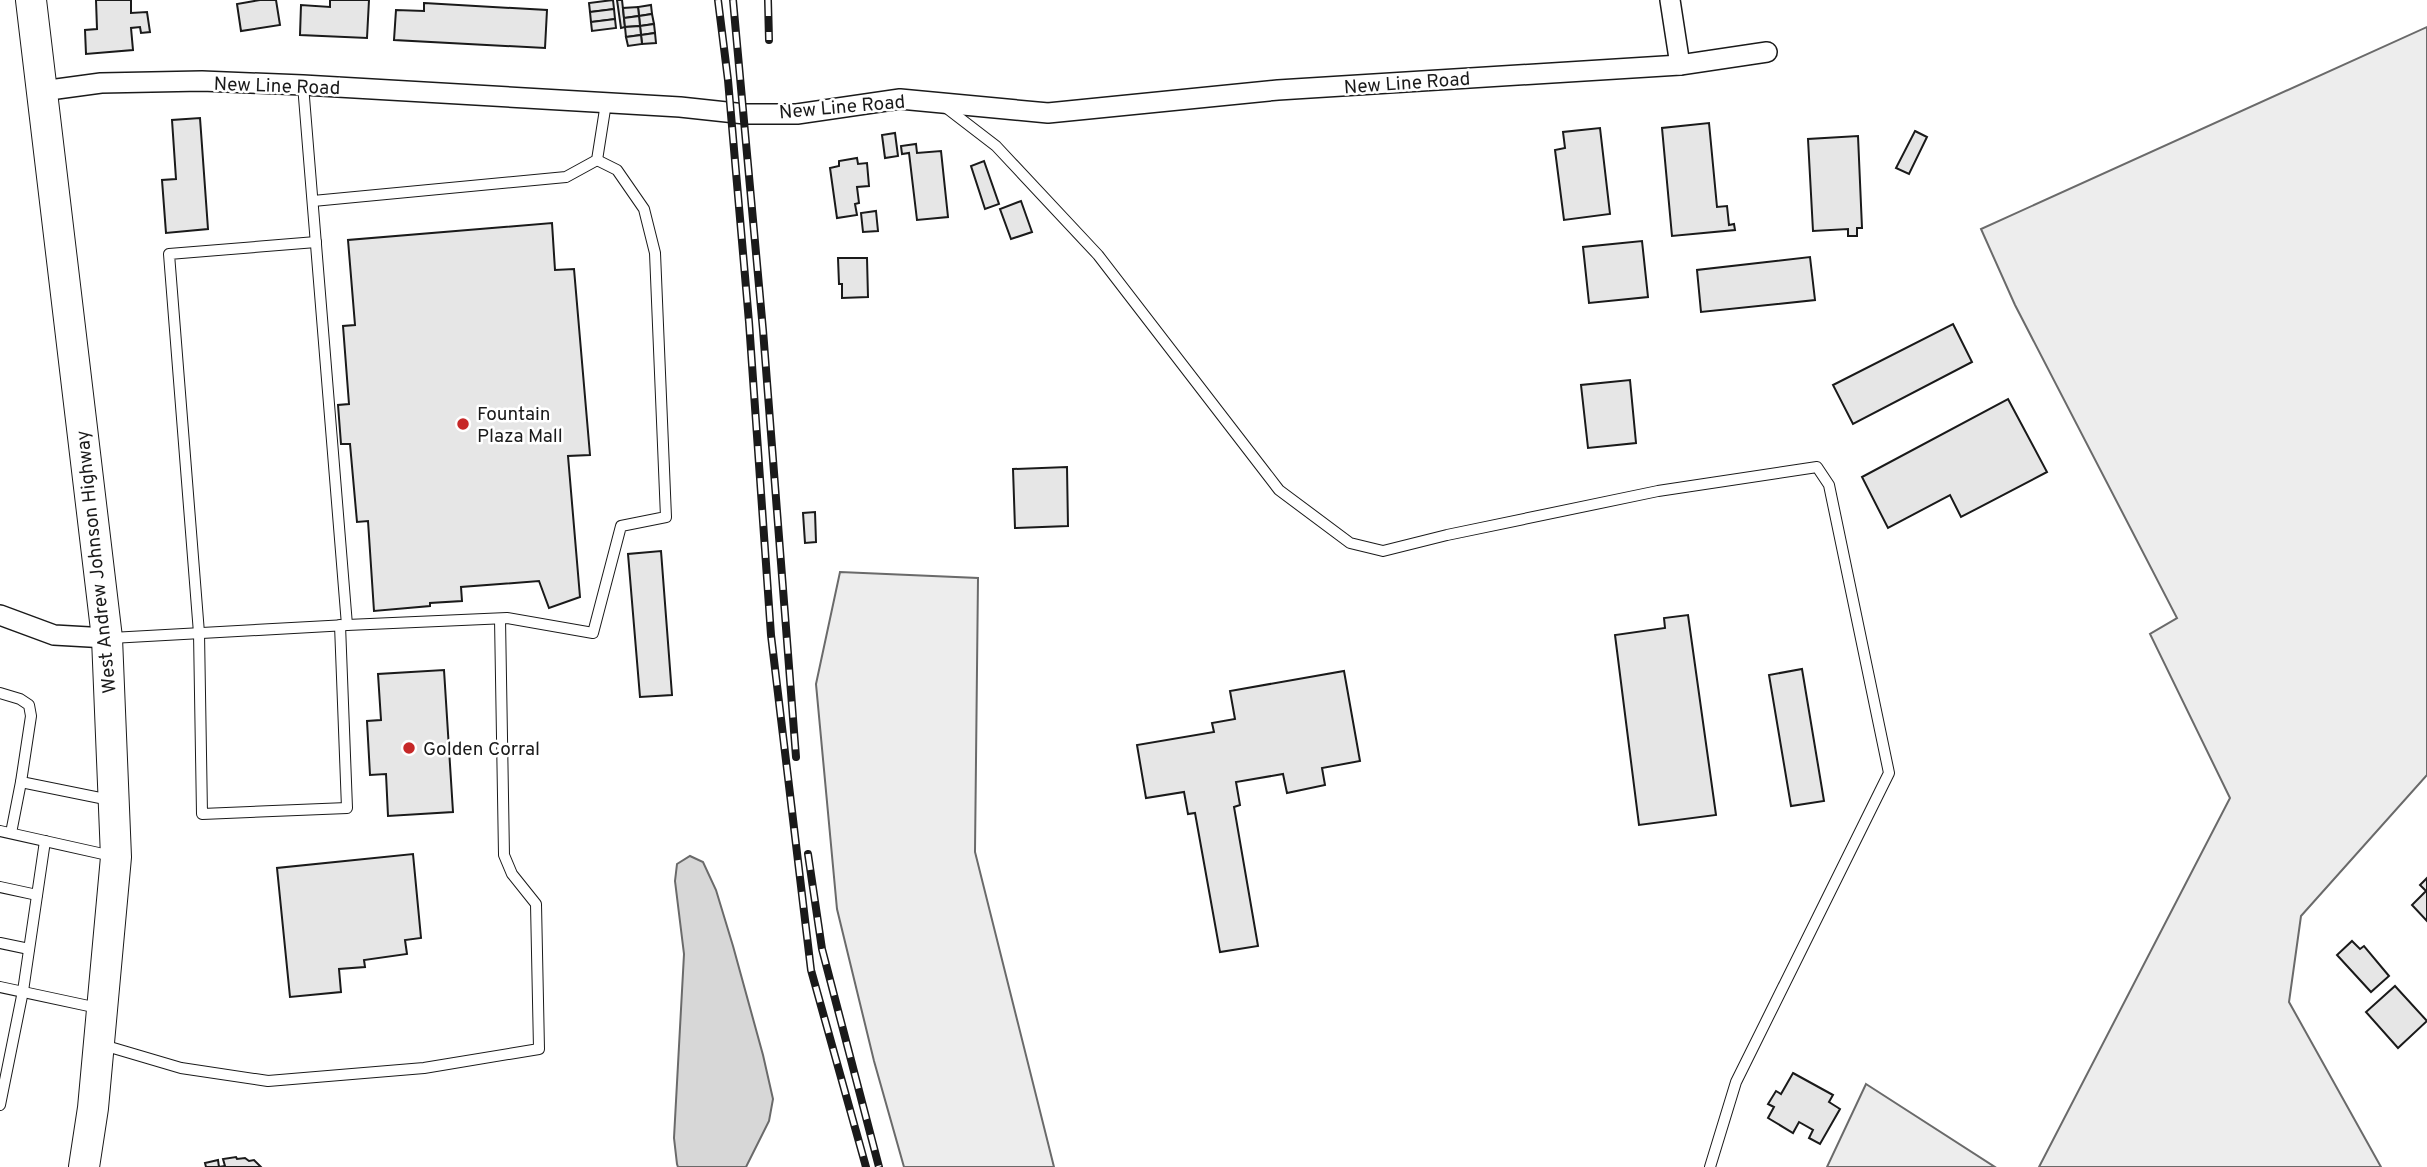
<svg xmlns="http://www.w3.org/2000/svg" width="2427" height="1167" font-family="Overpass,sans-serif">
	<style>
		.built { fill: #ededed; stroke: #6a6a6a; stroke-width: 2 }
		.water { fill: #d7d7d7; stroke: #6a6a6a; stroke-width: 2 }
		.building { fill: #e6e6e6; stroke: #1a1a1a; stroke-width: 2 }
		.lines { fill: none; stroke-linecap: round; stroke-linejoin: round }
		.lane-casing { stroke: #1a1a1a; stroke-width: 12 }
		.street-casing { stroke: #1a1a1a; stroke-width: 22 }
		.primary-casing { stroke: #1a1a1a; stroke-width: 32 }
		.lane { stroke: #fff; stroke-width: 10 }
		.street { stroke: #fff; stroke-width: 19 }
		.primary { stroke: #fff; stroke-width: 30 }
		.rail-casing { stroke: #1a1a1a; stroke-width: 8 }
		.rail { stroke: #fff; stroke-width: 5; stroke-dasharray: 16; stroke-linecap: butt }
		.poi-dot { fill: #c62828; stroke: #fff; stroke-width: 2.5 }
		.labels { text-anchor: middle; stroke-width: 5; stroke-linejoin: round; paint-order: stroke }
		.street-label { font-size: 19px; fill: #1a1a1a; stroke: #fff }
		.poi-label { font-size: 19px; fill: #1a1a1a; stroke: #fff; text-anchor: start }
	</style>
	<rect width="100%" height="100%" fill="#fff"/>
	<g class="built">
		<polygon points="2427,27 2427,775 2301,916 2289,1002 2381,1167 2039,1167 2230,798 2150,634 2177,618 2015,305 1981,229"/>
		<polygon points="840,572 978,578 975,852 1054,1167 904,1167 874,1061 837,909 816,684"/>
		<polygon points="1866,1084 1995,1167 1827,1167"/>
	</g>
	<polygon class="water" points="690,856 703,862 716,890 733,946 763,1055 773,1099 769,1121 746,1167 678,1167 677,1164 674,1138 684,954 675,881 677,864"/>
	<g class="building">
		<polygon points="96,0 131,0 131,13 147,12 150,32 141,33 140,27 131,28 133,50 86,54 85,30 97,29"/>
		<polygon points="260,0 276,0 280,25 241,31 237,4"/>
		<polygon points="330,0 369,0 367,38 300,35 301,5 330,7"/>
		<polygon points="613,0 614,9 590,12 589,3"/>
		<polygon points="617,0 622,0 625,27 621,28"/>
		<polygon points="424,3 547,10 545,48 394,40 396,10 424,11"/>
		<polygon points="651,5 652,14 639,16 638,7"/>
		<polygon points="638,7 639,16 624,18 623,8"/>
		<polygon points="614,9 615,19 591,22 590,12"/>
		<polygon points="652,14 654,24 640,26 639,16"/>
		<polygon points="639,16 640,26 625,27 624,18"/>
		<polygon points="615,19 616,28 592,31 591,22"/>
		<polygon points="654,24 655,33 641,35 640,26"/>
		<polygon points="640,26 641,35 626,37 625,27"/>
		<polygon points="655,33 656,43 642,44 641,35"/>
		<polygon points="641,35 642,44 628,46 626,37"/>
		<polygon points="200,118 208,229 166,233 162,180 176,179 172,120"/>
		<polygon points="1709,123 1717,207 1727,206 1729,225 1734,224 1735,230 1672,236 1662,128"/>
		<polygon points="1600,128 1610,214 1564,220 1555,150 1565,148 1563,132"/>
		<polygon points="1915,131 1927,137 1909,174 1896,168"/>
		<polygon points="895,133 898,156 885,158 882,135"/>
		<polygon points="1858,136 1862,228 1857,228 1857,236 1848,236 1848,229 1813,231 1808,139"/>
		<polygon points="916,144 917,153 941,151 948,217 917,220 909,153 902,154 901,146"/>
		<polygon points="857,158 858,164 867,163 869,186 857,187 859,203 855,204 857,215 837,218 830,168 839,166 839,161"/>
		<polygon points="984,161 999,204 985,209 971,166"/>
		<polygon points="1021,201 1032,232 1011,239 1000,209"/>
		<polygon points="876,211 878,231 863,232 861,213"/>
		<polygon points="552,223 555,270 574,269 590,455 568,456 580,597 549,608 539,581 461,587 462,601 430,603 430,606 374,611 368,521 357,522 350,444 341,444 338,405 349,404 343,326 355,325 348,240"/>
		<polygon points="1642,241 1648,297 1589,303 1583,247"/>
		<polygon points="1810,257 1815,300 1701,312 1697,270"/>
		<polygon points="838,258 867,258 868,297 842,298 842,284 839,284"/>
		<polygon points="1953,324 1972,362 1853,424 1833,385"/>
		<polygon points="1630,380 1636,443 1588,448 1581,385"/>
		<polygon points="2008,399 2047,472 1961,517 1950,495 1888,528 1862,477"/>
		<polygon points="1067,467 1068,526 1015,528 1013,469"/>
		<polygon points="815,512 816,542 805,543 803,513"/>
		<polygon points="661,551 672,695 640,697 628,554"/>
		<polygon points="1688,615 1716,815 1639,825 1615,635 1665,628 1664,618"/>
		<polygon points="1802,669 1824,801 1791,806 1769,675"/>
		<polygon points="444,670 453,812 388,816 386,774 370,775 367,721 381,720 378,674"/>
		<polygon points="1344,671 1360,761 1322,768 1325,785 1287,793 1283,774 1236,782 1240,805 1234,807 1258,946 1220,952 1195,813 1188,814 1184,792 1146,798 1137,745 1214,732 1212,723 1235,719 1230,691"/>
		<polygon points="413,854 421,938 405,940 407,954 364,960 365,967 339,969 341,992 290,997 277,868"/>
		<polygon points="2427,878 2427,921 2412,905 2426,891 2420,885"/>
		<polygon points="2352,941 2360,949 2364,946 2389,976 2371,992 2337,955"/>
		<polygon points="2395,986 2427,1021 2398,1048 2366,1012"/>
		<polygon points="1793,1073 1833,1095 1829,1102 1840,1109 1820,1144 1809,1138 1813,1130 1799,1122 1793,1133 1768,1118 1774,1107 1768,1104 1776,1091 1781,1094"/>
		<polygon points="236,1157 237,1159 245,1158 249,1161 254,1160 261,1167 206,1167 205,1163 218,1160 219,1167 225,1166 223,1159"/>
	</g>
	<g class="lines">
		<defs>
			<g id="lane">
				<polyline points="944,106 996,146 1098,255 1279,490 1350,543 1383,551 1447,535 1658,491 1817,467 1829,485 1889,773 1736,1082 1710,1167"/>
				<polyline points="313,201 566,177 597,160 606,103"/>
				<polyline points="316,242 169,254 199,633 202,814 347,808 340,625"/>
				<polyline points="347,625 507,618 593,633 621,526 666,517 655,253 644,209 617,170 597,160"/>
				<polyline points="111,638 347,625 303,85"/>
				<polyline points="0,693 20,699 29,705 31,716 21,782 110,800"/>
				<polyline points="0,831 112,856"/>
				<polyline points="11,833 21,782"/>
				<polyline points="0,887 37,895"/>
				<polyline points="0,943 29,949"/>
				<polyline points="0,987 98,1008"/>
				<polyline points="103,1045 181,1068 268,1081 424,1068 539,1049 536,904 512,874 504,855 500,619"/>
				<polyline points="0,1105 23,991 45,841"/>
			</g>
			<g id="street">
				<polyline points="1670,0 1680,65"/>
				<polyline points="42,91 101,83 202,81 303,85 680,107 745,114 797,114 900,99 1048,113 1278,90 1680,65 1767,52"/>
				<polyline points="0,615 54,635 107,638"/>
			</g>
			<polyline id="primary" points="31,0 107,638 116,857 93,1108 84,1167"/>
		</defs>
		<use href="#lane" class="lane-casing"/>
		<use href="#street" class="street-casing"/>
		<use href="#primary" class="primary-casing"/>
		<use href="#lane" class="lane"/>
		<use href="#street" class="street"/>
		<use href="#primary" class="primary"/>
		<defs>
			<g id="rail">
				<polyline points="718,0 728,80 749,322 771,635 811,970 866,1167"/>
				<polyline points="733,0 763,330 796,757"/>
				<polyline points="768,0 769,40"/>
				<polyline points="808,854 822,949 879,1167"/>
			</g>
		</defs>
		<use href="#rail" class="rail-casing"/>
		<use href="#rail" class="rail"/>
	</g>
	<g class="poi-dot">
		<circle cx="463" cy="424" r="7"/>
		<circle cx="409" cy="748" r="7"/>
	</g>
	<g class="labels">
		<g class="street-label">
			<text transform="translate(1407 82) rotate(-4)" y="7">New Line Road</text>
			<text transform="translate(277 85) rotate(2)" y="7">New Line Road</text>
			<text transform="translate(842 106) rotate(-5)" y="7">New Line Road</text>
			<text transform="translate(95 562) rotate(-96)" y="7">West Andrew Johnson Highway</text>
		</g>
		<g class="poi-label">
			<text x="477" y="420">Fountain<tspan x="477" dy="22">Plaza Mall</tspan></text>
			<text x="423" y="755">Golden Corral</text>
		</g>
	</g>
</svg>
